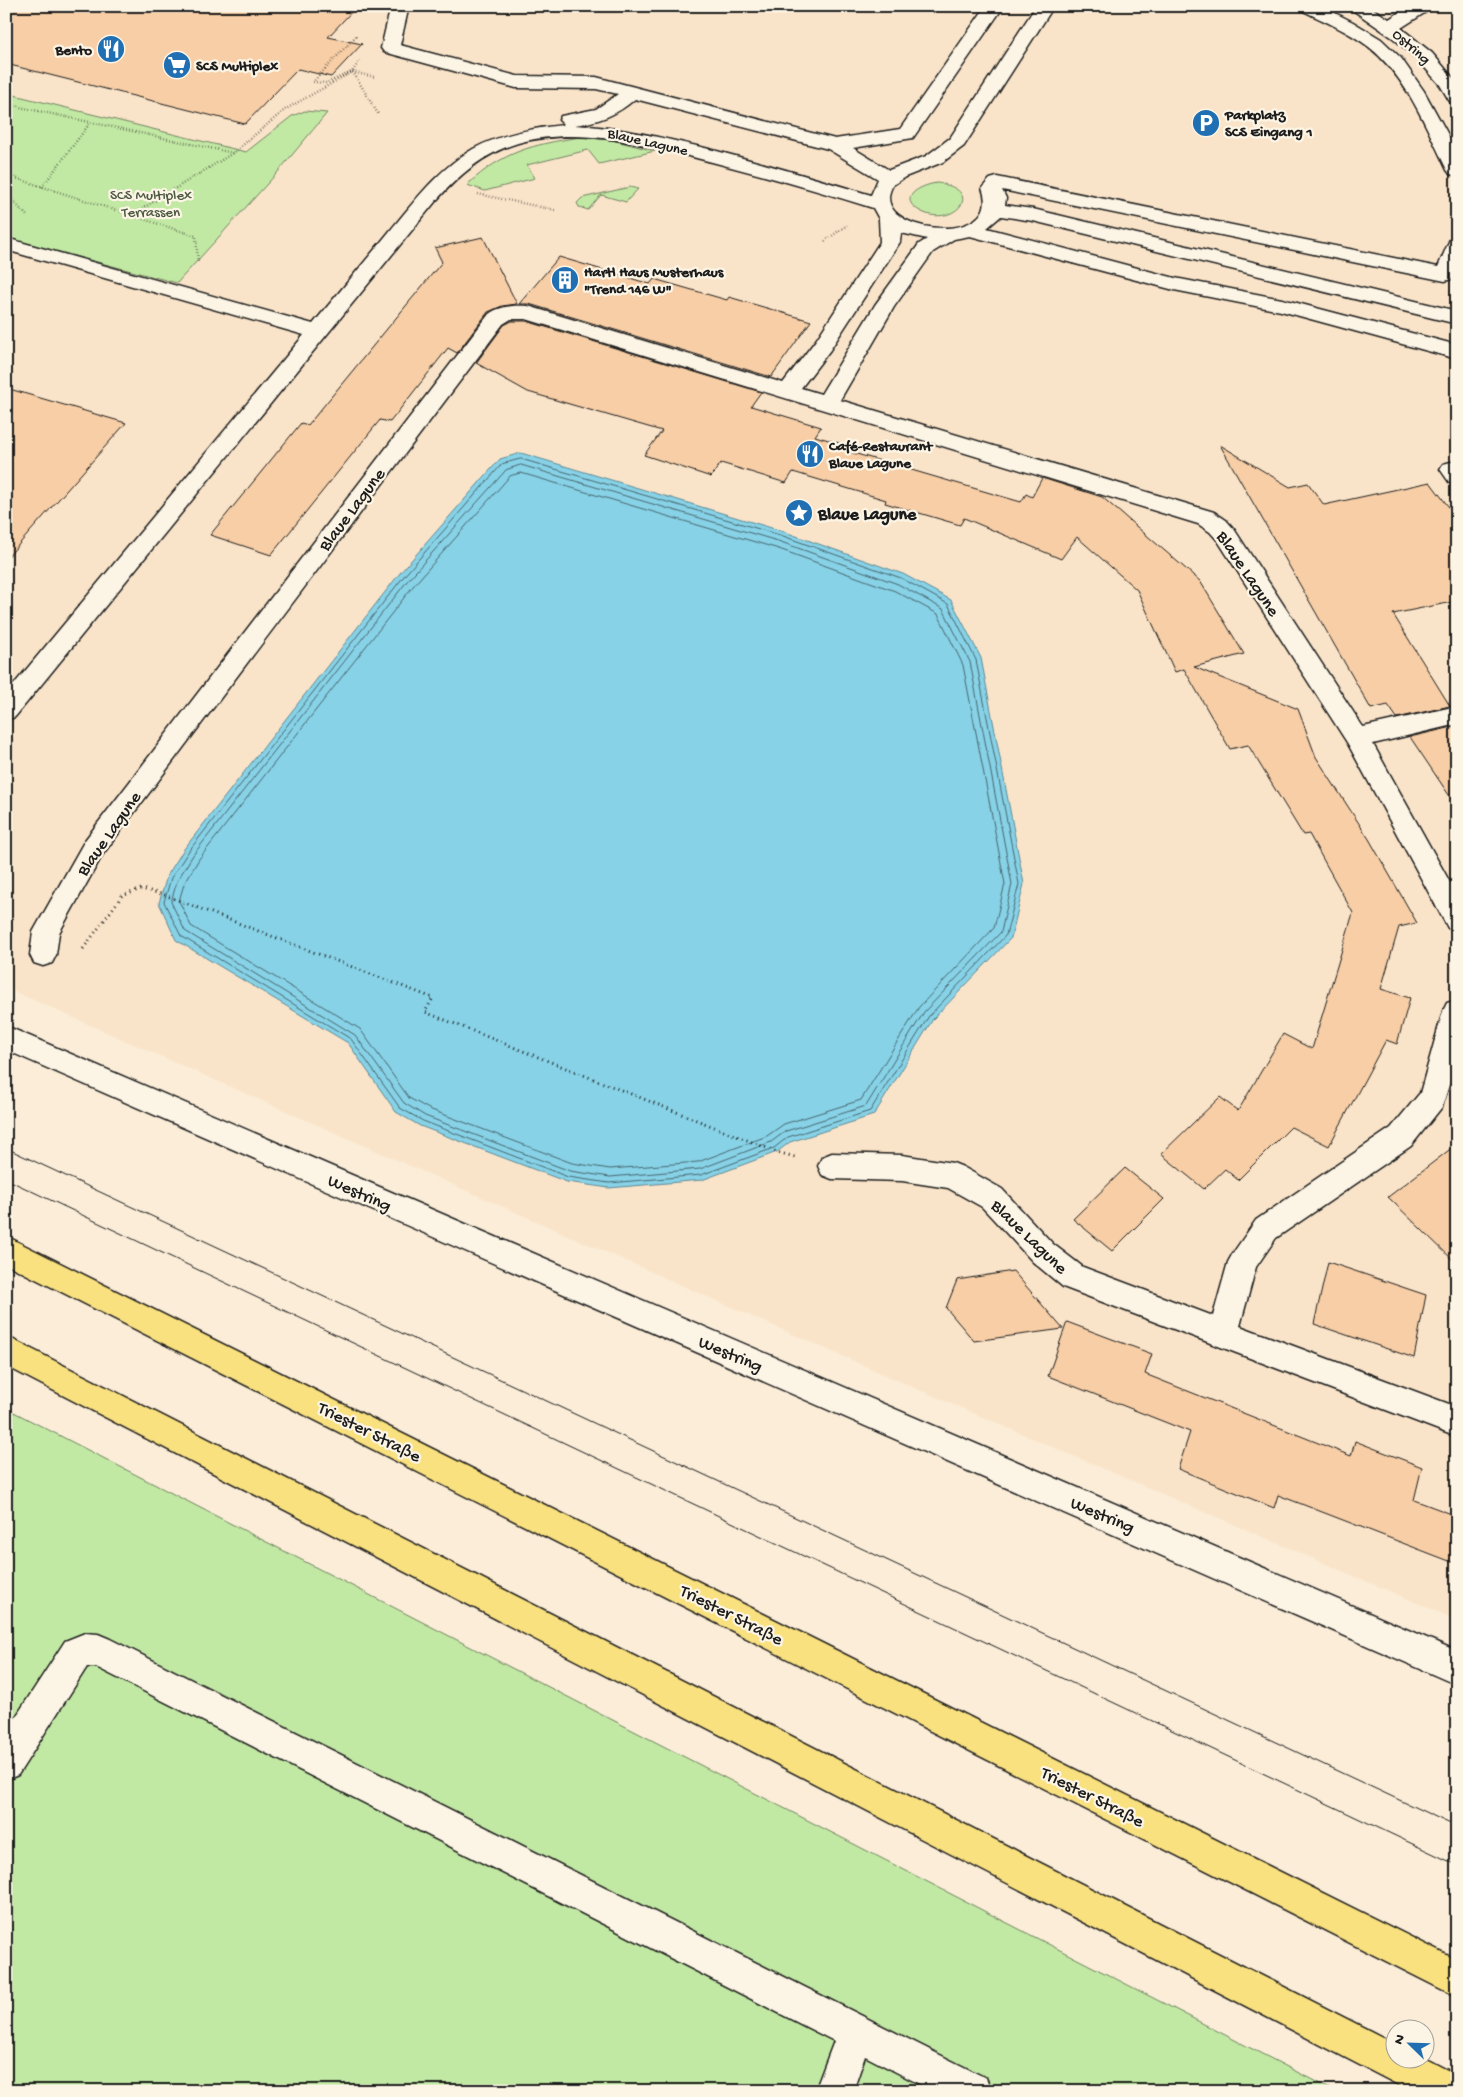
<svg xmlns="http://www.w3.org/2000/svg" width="1463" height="2097" font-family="'Gochi Hand',sans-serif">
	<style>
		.built { fill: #fae4c9 }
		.green { fill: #c2e9a4; stroke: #6f8260 }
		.water { fill: #87d2e7; stroke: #5c8996 }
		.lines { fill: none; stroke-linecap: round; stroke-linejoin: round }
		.shore { stroke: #47656d; stroke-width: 1 }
		.building { fill: #f7cea6; stroke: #1c1c1c }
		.minor-casing { stroke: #1c1c1c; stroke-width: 3 }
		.major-casing { stroke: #1c1c1c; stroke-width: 3 }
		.path-far1 { stroke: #1c1c1c; stroke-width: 2.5; stroke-dasharray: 0.5 2.5; stroke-linecap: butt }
		.path { stroke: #1c1c1c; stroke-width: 3; stroke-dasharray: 1 4; stroke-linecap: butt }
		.minor { fill: #fcf5e5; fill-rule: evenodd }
		.major { fill: #fae180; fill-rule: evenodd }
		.tram { stroke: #1c1c1c; stroke-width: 1 }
		.labels { text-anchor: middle; stroke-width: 4.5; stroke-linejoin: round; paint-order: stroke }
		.far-street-label { font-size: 15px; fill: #1c1c1c; stroke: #fcf5e5 }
		.far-poi-label { font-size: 15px; font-weight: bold; fill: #1c1c1c; stroke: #fcf5e5; text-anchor: start }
		.far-park-label { font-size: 15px; fill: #4e5a45; stroke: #fcf5e5 }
		.street-label { font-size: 18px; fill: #1c1c1c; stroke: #fcf5e5 }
		.poi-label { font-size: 18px; font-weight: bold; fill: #1c1c1c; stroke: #fcf5e5; text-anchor: start }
	</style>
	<rect width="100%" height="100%" fill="#fbedd8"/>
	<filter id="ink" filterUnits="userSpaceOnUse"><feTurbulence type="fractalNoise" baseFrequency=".02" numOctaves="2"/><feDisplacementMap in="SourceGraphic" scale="10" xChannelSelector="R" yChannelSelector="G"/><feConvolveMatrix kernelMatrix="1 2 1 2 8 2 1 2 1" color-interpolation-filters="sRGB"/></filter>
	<g filter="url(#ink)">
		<polygon class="built" points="6,6 1457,6 1457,1620 915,1388 6,988"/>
		<g class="green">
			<polygon points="6,93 246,152 292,116 305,111 327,113 277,173 177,283 6,238"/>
			<path d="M580,137L612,140L655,151L599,164L588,150L527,165L535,178L485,191L467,185C504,151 531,145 580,137Z"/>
			<path d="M938,183C988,191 952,229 920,211C895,197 923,184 938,183Z"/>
			<polygon points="630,187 638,189 626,202 601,195 588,210 579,207 577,203 582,198"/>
			<polygon points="6,1408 1334,2091 6,2091"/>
		</g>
		<polygon class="water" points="521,453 785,532 903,574 951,600 981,658 1024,884 1011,938 933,1019 874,1115 790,1142 777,1152 702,1180 609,1188 567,1182 420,1126 396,1112 348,1043 176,940 159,903 167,876 184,849 400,573 500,459"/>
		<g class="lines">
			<g class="shore">
				<polygon points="521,459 783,536 901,578 948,604 976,660 1019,884 1006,935 929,1016 870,1111 788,1137 774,1148 701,1175 609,1183 568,1177 423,1121 400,1108 351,1039 181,936 164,902 171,878 188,852 404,576 502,464"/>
				<polygon points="521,465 781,542 898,584 943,609 970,662 1012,884 1001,932 924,1012 866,1106 786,1131 771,1142 700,1169 610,1177 570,1171 425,1116 404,1103 355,1035 185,931 171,902 177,881 193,855 408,580 506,470"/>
				<polygon points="521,473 779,549 895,591 938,614 963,665 1005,884 994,928 919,1007 861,1100 784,1124 767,1136 698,1162 610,1169 572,1163 429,1109 409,1098 360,1029 191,926 179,901 184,884 199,859 414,585 510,476"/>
			</g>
		</g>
		<g class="building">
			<polygon points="6,6 357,6 328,37 362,44 331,77 298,69 245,124 6,64"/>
			<polygon points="483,237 517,304 502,306 488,312 457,353 448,348 390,422 380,420 271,555 210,535 301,423 308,425 442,262 435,248"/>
			<polygon points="559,257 650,284 654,279 727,300 729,297 811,321 771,377 529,304 519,304"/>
			<polygon points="512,321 526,321 761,392 751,406 821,427 815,436 846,445 843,450 1021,502 1026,494 1032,497 1042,478 1102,497 1200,581 1244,654 1194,667 1298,709 1316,757 1369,839 1417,923 1399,927 1381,989 1410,998 1397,1044 1386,1040 1329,1146 1291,1127 1238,1180 1225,1169 1204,1189 1161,1154 1220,1097 1238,1111 1283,1034 1312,1049 1353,913 1309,834 1303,835 1248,745 1230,749 1184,669 1175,672 1137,590 1077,537 1061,559 964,518 960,525 885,503 886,500 793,472 786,483 721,463 711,477 644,455 662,431 528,392 476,363 504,325"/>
			<polygon points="6,388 126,423 6,559"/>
			<polygon points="1220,445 1290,487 1308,483 1324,505 1430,482 1457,518 1457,601 1393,614 1450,706 1397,718 1388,705 1371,709"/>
			<polygon points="1457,726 1457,807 1410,737"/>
			<polygon points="1457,1144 1457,1264 1388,1197"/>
			<polygon points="1125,1168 1164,1199 1112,1251 1073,1219"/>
			<polygon points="1328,1262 1426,1295 1414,1358 1314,1324"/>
			<polygon points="1013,1271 1063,1329 974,1341 946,1308 957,1280"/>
			<polygon points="1067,1322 1152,1354 1145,1374 1351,1456 1355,1441 1422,1467 1414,1500 1457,1516 1457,1564 1278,1495 1274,1508 1178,1469 1190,1432 1048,1376"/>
		</g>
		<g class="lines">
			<defs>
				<g id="minor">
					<path d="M391,6H409L400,45L517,76L596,77L835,139L900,129L986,6H1004L913,138L853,148L889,170L926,156L950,138L1036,6H1054L964,146L943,162L905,177L893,185C864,234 1006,249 982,188L990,179L997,177L1438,267L1450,239L1457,237V271L1452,279L1445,281L1002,190L1006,198L1005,205L1033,209L1457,311V324L1033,221L1001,216L987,228L1175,278L1282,299L1457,345V359L1281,311L1174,290L970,236L954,239L933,252L894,307L840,400L1214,512L1226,520L1234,529L1363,727L1457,706V724L1373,744L1457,895V931L1448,928L1348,744L1218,541L1210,532L1198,524L526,319H511L503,324L103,854L59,933L56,955L52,963L43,966L34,963L30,955L33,932L85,840L489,314C500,306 514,305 528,306L783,383L816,340L880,242L879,219L873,208C819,191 766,176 712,162C649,146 583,125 518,143C484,153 458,176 435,202L15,717L6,720V694L304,335L6,250V238L313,324C338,293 364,263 389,232C414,202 438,169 473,149C501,134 533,128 564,125L559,120L561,116L596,109L618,94L596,89L516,88L384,52L381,48ZM635,99L828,149L878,179L871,195C818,179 766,164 713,150C667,139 622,127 574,125C598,122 617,115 635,99ZM901,233L927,239L919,244L875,305L821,394L801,388L830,350L900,242Z"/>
					<path d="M1298,6H1321L1353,22L1381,39L1401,58L1424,91L1457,151V176L1450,174L1447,170C1426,127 1407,77 1369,47C1348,31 1324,21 1301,10Z"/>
					<polygon points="1347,6 1369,6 1389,19 1409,6 1432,6 1429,10 1401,28 1432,53 1454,79 1457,83 1457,103 1450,102 1440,85 1419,61 1393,38"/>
					<polygon points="1451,462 1457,463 1457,484 1449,482 1440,469 1443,464"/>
					<polygon points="1457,1000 1457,1060 1442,1107 1411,1146 1276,1238 1256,1267 1240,1326 1457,1407 1457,1437 1063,1287 1033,1262 982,1207 948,1188 902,1181 832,1179 822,1175 818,1166 822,1157 832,1153 902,1155 953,1163 963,1167 1002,1189 1053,1244 1083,1267 1213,1316 1228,1262 1233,1253 1256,1220 1391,1128 1420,1093 1443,1011 1447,1003"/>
					<polygon points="6,1026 1457,1651 1457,1685 6,1050"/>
					<polygon points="85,1633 98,1634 110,1639 986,2078 992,2091 933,2091 865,2056 853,2091 815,2091 834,2041 96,1667 87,1667 18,1775 6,1780 6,1732 65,1641"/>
				</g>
				<g id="major">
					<polygon points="6,1236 1457,1960 1457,1997 6,1264"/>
					<polygon points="6,1336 1396,2044 1396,2060 1426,2059 1457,2075 1457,2091 1410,2091 6,1366"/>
				</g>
			</defs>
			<use href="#minor" class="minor-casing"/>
			<use href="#major" class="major-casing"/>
			<g class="path-far1">
				<polyline points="356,36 313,82 326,83 352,72 375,77"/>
				<polyline points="353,72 378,114"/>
				<polyline points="6,104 233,153 286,109 352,72 360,60"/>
				<polyline points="6,175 196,236 198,264"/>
				<polyline points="42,187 90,123"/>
				<polyline points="6,193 27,216"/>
				<polyline points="478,194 555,210"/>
				<polyline points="132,215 233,153"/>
				<polyline points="825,241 847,225"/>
			</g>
			<polyline class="path" points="83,949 122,896 141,889 162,894 433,998 425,1012 777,1152 795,1157"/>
			<use href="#minor" class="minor"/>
			<use href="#major" class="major"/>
			<g class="tram">
				<polyline points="6,1148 1457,1827"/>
				<polyline points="6,1179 1457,1865"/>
			</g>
		</g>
	</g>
	<defs>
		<symbol id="restaurant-disc" viewBox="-11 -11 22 22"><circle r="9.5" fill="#1f6fb2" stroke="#fcf5e5"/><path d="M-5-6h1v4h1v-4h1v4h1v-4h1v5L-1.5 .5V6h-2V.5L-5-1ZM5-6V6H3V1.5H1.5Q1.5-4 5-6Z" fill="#fff"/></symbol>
		<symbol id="supermarket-disc" viewBox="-11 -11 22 22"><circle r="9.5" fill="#1f6fb2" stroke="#fcf5e5"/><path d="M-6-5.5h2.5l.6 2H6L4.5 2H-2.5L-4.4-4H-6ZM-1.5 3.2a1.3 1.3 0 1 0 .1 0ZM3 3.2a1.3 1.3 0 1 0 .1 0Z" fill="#fff"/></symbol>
		<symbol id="parking-disc" viewBox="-11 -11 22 22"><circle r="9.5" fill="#1f6fb2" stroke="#fcf5e5"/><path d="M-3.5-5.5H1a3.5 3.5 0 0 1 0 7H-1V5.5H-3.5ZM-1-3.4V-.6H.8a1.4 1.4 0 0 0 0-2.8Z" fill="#fff"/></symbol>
		<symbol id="building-disc" viewBox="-11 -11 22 22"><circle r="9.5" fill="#1f6fb2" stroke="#fcf5e5"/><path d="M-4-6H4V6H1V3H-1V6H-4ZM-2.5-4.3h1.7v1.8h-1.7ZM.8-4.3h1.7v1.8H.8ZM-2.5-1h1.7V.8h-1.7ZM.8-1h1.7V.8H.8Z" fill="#fff"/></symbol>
		<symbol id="sight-disc" viewBox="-11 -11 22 22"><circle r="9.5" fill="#1f6fb2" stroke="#fcf5e5"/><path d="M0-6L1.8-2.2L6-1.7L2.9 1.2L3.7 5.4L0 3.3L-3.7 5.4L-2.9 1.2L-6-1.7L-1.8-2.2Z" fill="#fff"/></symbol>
	</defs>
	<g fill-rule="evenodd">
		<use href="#restaurant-disc" x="95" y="33" width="32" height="32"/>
		<use href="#supermarket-disc" x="161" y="49" width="32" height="32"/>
		<use href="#parking-disc" x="1190" y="107" width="32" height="32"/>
		<use href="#building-disc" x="549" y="264" width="32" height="32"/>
		<use href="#restaurant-disc" x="794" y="438" width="32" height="32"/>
		<use href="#sight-disc" x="783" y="497" width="32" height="32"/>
	</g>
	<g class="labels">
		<g class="far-street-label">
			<text transform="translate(1412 46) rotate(41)" y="5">Ostring</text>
			<text transform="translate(648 141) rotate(13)" y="5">Blaue Lagune</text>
		</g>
		<g class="far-poi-label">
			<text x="92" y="54" text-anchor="end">Bento</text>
			<text x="196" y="70">SCS Multiplex</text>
			<text x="1225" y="119">Parkplatz<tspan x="1225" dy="17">SCS Eingang 1</tspan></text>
			<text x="584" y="276">Hartl Haus Musterhaus<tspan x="584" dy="17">"Trend 146 W"</tspan></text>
			<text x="829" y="450">Café-Restaurant<tspan x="829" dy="17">Blaue Lagune</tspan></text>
		</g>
		<g class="far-park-label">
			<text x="151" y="199">SCS Multiplex<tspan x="151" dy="17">Terrassen</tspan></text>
		</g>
		<g class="street-label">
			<text transform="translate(351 509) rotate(-53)" y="6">Blaue Lagune</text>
			<text transform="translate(1249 573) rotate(56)" y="6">Blaue Lagune</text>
			<text transform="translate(108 833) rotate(-55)" y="6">Blaue Lagune</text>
			<text transform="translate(360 1192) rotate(24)" y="6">Westring</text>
			<text transform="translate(1030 1236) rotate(44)" y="6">Blaue Lagune</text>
			<text transform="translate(731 1353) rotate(23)" y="6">Westring</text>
			<text transform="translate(370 1431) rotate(27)" y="6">Triester Straße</text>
			<text transform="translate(1103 1514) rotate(23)" y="6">Westring</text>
			<text transform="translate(732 1614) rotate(27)" y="6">Triester Straße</text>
			<text transform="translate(1093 1796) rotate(27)" y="6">Triester Straße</text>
		</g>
		<g class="poi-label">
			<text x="818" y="519">Blaue Lagune</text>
		</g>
	</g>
	<rect width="1463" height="2097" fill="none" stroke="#fcf5e5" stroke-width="25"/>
	<rect x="12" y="12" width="1438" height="2072" fill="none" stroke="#1c1c1c" stroke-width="2" filter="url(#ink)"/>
	<g transform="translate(1410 2044) rotate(293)"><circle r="24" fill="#fcf5e5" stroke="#a29e95"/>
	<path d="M0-4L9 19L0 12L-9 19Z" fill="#1f6fb2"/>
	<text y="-8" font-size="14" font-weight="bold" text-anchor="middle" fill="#1c1c1c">N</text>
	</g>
</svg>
